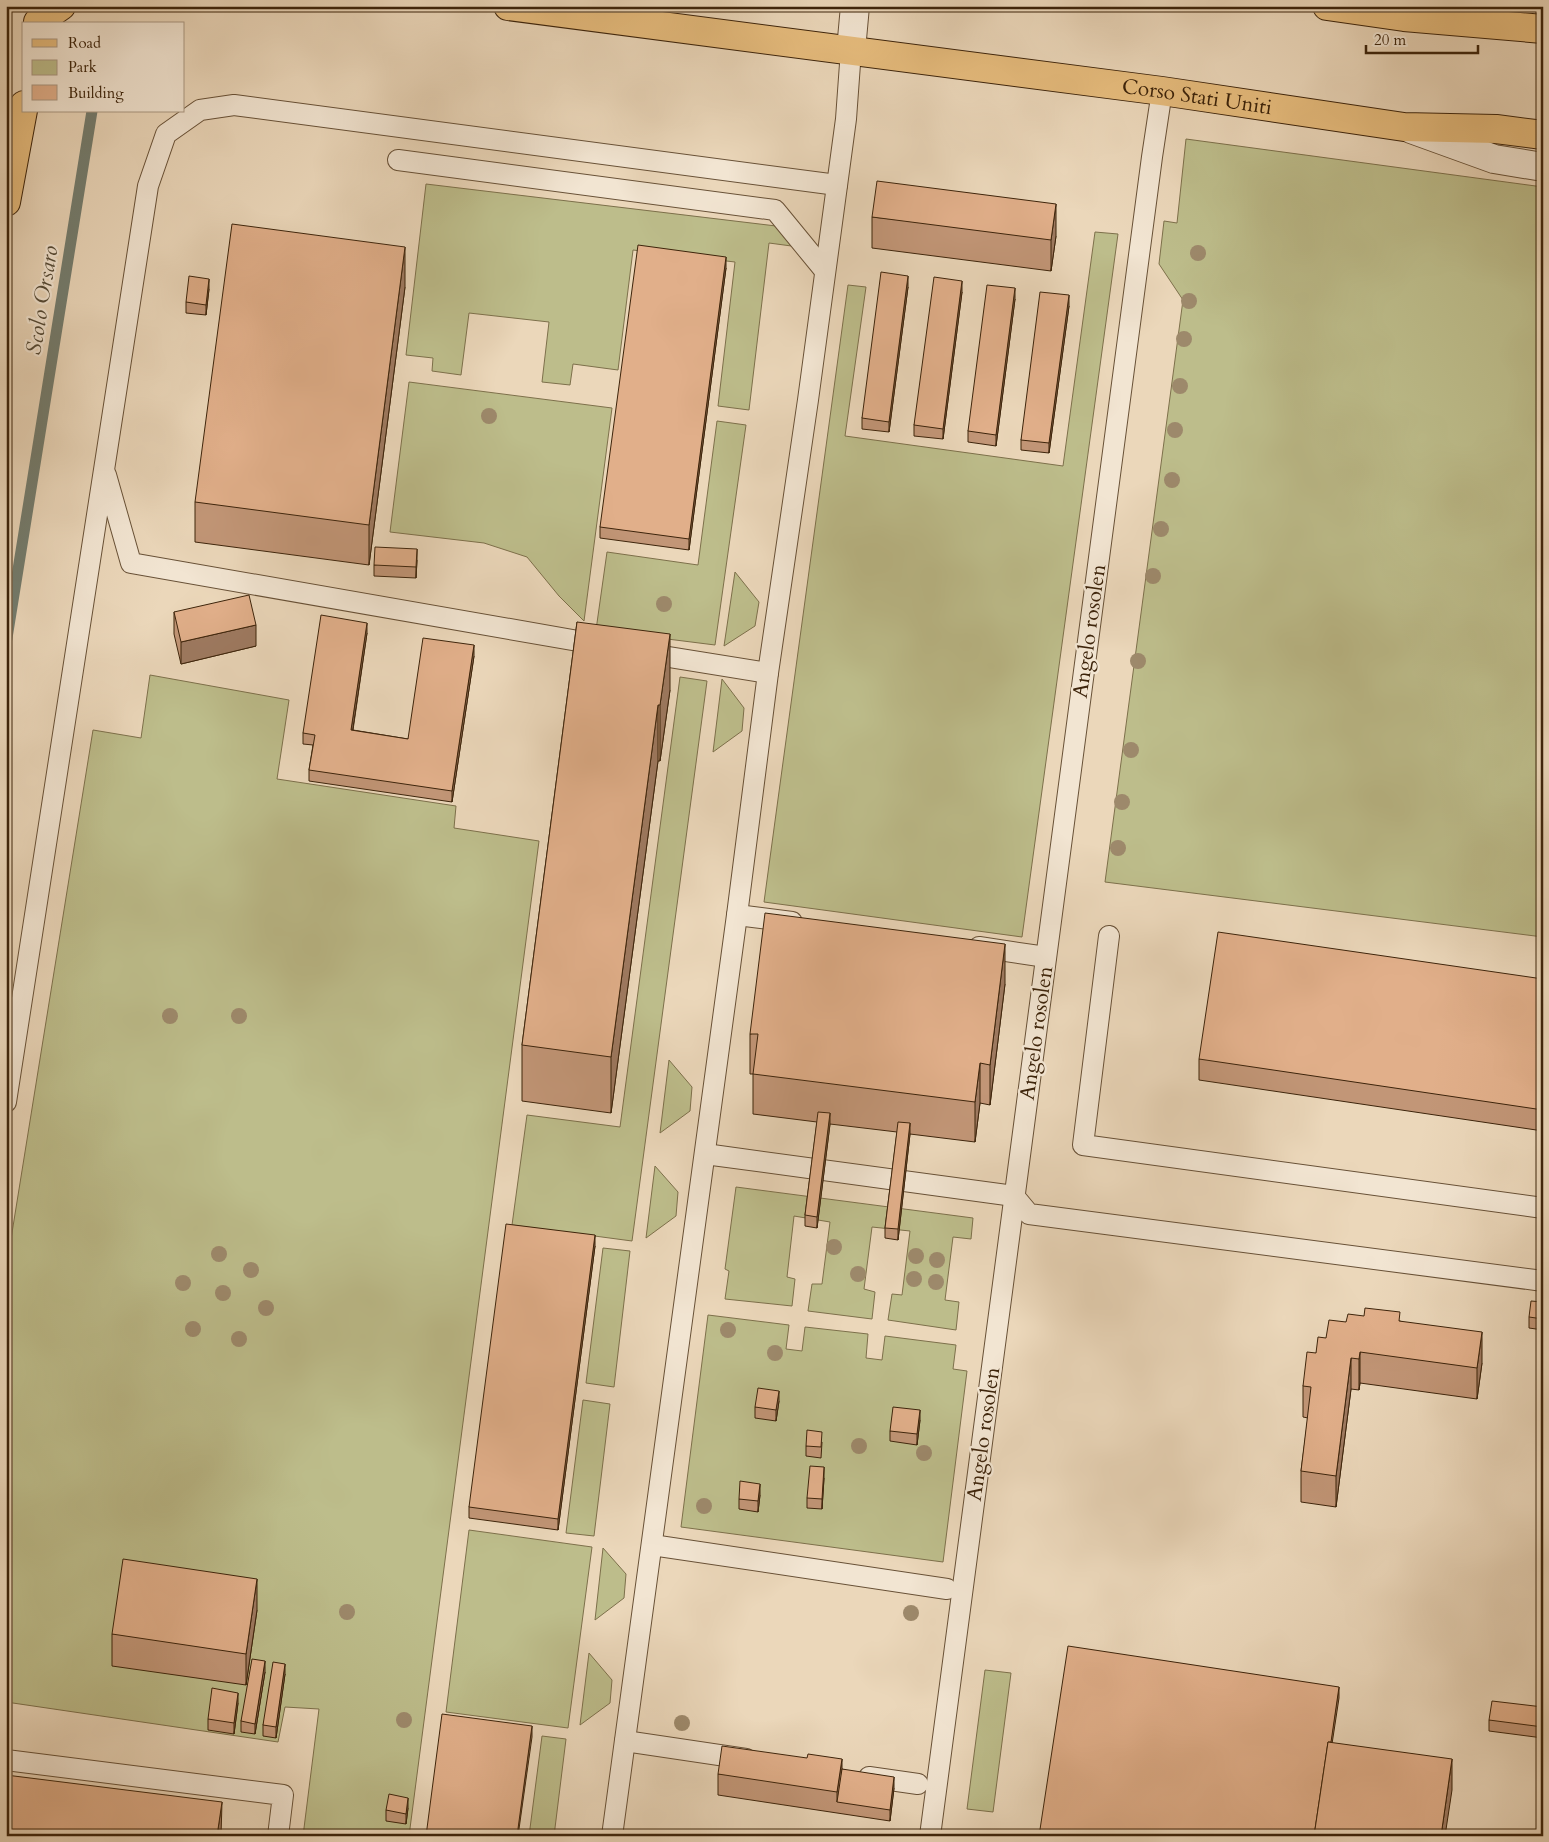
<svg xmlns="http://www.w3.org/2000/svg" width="1549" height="1842" font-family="Cardo,serif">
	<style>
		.green { fill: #bdbd8b; stroke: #7d704b }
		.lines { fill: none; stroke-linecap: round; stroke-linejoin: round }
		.stream { stroke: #747d6f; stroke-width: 11 }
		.service-casing { stroke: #685137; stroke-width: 22 }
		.minor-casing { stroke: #685137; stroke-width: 30 }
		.primary-casing { stroke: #3d240b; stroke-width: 30 }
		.trunk-casing { stroke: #3d240b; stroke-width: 30 }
		.service { stroke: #f2e5d2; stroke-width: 20 }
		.minor { stroke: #f2e5d2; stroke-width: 28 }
		.primary { stroke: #e6bc7d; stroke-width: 28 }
		.trunk { stroke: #e6bc7d; stroke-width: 28 }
		.tree { fill: #9d896b }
		.wall { fill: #c29677; stroke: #3d240b }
		.shaded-wall { fill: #9e7a61; stroke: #3d240b }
		.building { fill: #e1af8a; stroke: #3d240b }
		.labels { text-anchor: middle; stroke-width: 4.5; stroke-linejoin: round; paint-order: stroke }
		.street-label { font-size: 21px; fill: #3d240b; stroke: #f2e5d2 }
		.water-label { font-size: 22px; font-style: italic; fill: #544935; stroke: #f2e5d2 }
	</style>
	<rect width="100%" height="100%" fill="#ebd7ba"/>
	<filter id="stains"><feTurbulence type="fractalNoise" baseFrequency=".004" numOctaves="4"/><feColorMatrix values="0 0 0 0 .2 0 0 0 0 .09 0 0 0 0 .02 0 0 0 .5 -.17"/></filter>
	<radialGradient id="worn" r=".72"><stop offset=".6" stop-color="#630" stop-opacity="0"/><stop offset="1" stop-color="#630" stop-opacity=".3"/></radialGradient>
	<g class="green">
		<polygon points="1186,139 1543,187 1543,937 1105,882 1183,300 1159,264 1164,221 1177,223"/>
		<polygon points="426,184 801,229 799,247 769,243 749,410 718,406 735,262 633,250 618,370 573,364 570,385 542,382 549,322 469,313 461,375 432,371 433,358 406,355"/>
		<polygon points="1095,232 1118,234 1022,937 764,902 848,285 866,287 845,436 1063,466"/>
		<polygon points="409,382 612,408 584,621 559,596 527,557 484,543 390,532"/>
		<polygon points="717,421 746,425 715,645 596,630 607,552 698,565"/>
		<polygon points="735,572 759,602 755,626 724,646"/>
		<polygon points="150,675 289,700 277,779 456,806 454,828 539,841 409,1836 303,1836 319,1709 285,1707 278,1742 6,1702 6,1270 93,730 141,738"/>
		<polygon points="680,677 707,681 632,1241 512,1225 527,1115 620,1127"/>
		<polygon points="722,679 744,708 742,731 713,752"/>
		<polygon points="669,1060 692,1087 690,1111 660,1133"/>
		<polygon points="655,1166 678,1192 676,1216 646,1238"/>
		<polygon points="736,1187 973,1218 971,1239 953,1237 945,1300 959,1302 956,1330 888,1320 892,1294 902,1295 910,1231 872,1227 864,1289 875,1292 872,1319 808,1311 812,1284 822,1284 830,1222 794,1216 787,1277 795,1279 792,1306 725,1299 729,1271 725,1269"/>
		<polygon points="603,1248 630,1251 614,1387 586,1383"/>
		<polygon points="708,1315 789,1325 786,1349 802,1351 805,1327 868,1334 866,1358 882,1360 885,1336 956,1345 953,1369 967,1371 943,1562 681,1527"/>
		<polygon points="583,1400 610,1404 594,1536 566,1533"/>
		<polygon points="469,1530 592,1547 568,1728 446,1712"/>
		<polygon points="603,1548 626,1574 624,1598 595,1620"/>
		<polygon points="589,1653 612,1680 610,1703 580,1725"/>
		<polygon points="985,1670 1011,1673 993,1812 967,1809"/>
		<polygon points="542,1736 566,1739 554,1836 529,1836"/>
	</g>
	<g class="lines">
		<polyline class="stream" points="6,644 92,111"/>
		<defs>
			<g id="service">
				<polyline points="398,160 775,210 825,271"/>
				<polyline points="106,475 131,563 601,645"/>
				<polyline points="644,653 768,673"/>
				<polyline points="737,915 792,922"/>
				<polyline points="1109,936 1083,1145 1543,1208"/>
				<polyline points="979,947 1046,957"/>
				<polyline points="6,1102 148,186 166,134 200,110 234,105 837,185"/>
				<polyline points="705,1154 1014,1196 1029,1214 1543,1281"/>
				<polyline points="652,1545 947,1589"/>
				<polyline points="625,1741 746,1759"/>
				<polyline points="6,1760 283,1795 278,1836"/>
				<polyline points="869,1777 918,1784"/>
				<polyline points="612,1836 737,915 768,673 808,400 846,119 851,50"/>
				<polyline points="930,1836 1152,157 1162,91"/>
			</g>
			<g id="minor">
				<polyline points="851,50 855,6"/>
				<polyline points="1411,129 1494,159 1543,167"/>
			</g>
			<g id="primary">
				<path id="s1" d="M508,6L1162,91L1404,127L1496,129L1543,135"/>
				<polyline points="1327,6 1404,17 1543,29"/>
			</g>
			<g id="trunk">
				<polyline points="38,22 61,6"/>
				<polyline points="6,202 24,105"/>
			</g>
		</defs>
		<use href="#service" class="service-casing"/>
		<use href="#minor" class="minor-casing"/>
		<use href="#primary" class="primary-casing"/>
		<use href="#trunk" class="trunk-casing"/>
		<use href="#service" class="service"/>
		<use href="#minor" class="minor"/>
		<use href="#primary" class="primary"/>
		<use href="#trunk" class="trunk"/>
	</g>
	<g class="tree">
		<circle cx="1198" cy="253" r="8"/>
		<circle cx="1189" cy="301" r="8"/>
		<circle cx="1184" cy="339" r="8"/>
		<circle cx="1180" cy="386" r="8"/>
		<circle cx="489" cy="416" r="8"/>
		<circle cx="1175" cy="430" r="8"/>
		<circle cx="1172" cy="480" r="8"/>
		<circle cx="1161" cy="529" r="8"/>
		<circle cx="1153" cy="576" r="8"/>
		<circle cx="664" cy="604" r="8"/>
		<circle cx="1138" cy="661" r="8"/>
		<circle cx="1131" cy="750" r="8"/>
		<circle cx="1122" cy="802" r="8"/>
		<circle cx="1118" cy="848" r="8"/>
		<circle cx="170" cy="1016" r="8"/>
		<circle cx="239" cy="1016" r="8"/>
		<circle cx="834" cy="1247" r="8"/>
		<circle cx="219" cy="1254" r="8"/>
		<circle cx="916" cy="1256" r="8"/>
		<circle cx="937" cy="1260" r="8"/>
		<circle cx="251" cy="1270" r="8"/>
		<circle cx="858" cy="1274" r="8"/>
		<circle cx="914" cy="1279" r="8"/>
		<circle cx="936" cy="1282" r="8"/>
		<circle cx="183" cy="1283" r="8"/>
		<circle cx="223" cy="1293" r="8"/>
		<circle cx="266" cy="1308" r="8"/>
		<circle cx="193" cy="1329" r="8"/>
		<circle cx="728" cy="1330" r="8"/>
		<circle cx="239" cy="1339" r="8"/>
		<circle cx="775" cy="1353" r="8"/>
		<circle cx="859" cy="1446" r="8"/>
		<circle cx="924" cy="1453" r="8"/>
		<circle cx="704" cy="1506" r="8"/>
		<circle cx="347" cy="1612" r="8"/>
		<circle cx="911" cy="1613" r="8"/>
		<circle cx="404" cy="1720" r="8"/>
		<circle cx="682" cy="1723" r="8"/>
	</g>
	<g class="wall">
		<polygon points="872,217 1056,236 1051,271 872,248"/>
		<polygon points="726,268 689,550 600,538 600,527"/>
		<polygon points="405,287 369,565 195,542 195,502"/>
		<polygon points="908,287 889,432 862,429 862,418"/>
		<polygon points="209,289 206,315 186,313 186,302"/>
		<polygon points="962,292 943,439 914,436 914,425"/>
		<polygon points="1015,299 996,446 968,442 968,431"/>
		<polygon points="1069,306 1049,453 1021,450 1021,440"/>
		<polygon points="417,560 416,578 374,576 374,565"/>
		<polygon points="174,612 256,646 181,664 174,634"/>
		<polygon points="577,622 670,690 660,761 658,761 611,1113 522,1101 522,1045"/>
		<polygon points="367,633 353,730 408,739 474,656 452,802 309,781 309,770 313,745 303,744 303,733"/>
		<polygon points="1543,979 1543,1131 1199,1080 1199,1059"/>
		<polygon points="1005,984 990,1105 980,1103 975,1142 910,1134 898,1240 885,1238 885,1228 897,1132 830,1124 817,1228 805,1226 805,1215 817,1122 753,1114 753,1074 750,1074 750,1034"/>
		<polygon points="595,1246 558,1530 469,1518 469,1507"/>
		<polygon points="1543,1302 1543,1330 1529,1328 1529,1317"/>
		<polygon points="1400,1321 1482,1363 1477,1399 1360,1383 1359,1390 1351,1389 1336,1507 1301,1502 1301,1471 1308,1418 1303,1417 1303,1386 1316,1353 1326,1338 1346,1322"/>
		<polygon points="779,1401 776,1421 755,1418 755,1407"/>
		<polygon points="920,1420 917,1445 890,1441 890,1431"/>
		<polygon points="822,1442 821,1458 806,1456 806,1446"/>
		<polygon points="824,1478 822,1509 807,1508 807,1498"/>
		<polygon points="760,1495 758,1512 739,1509 739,1499"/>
		<polygon points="257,1610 246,1685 112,1666 112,1634"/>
		<polygon points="265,1672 255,1734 241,1732 241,1721"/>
		<polygon points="285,1674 276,1738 263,1736 263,1725"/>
		<polygon points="238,1703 234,1734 208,1730 208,1719"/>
		<polygon points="1543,1707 1543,1738 1489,1731 1489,1720"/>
		<polygon points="842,1769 894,1788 890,1821 718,1795 718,1774"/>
		<polygon points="408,1808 406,1824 386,1821 386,1810"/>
	</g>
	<g class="shaded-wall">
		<polygon points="1056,204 1056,236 1051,271 1051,240"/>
		<polygon points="405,247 405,287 369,565 369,525"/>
		<polygon points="726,257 726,268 689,550 689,539"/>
		<polygon points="908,276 908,287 889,432 889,422"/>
		<polygon points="209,279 209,289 206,315 206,305"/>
		<polygon points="962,281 962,292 943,439 943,429"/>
		<polygon points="1015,288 1015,299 996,446 996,435"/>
		<polygon points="1069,295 1069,306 1049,453 1049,443"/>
		<polygon points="417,549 417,560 416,578 416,567"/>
		<polygon points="367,623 367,633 351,741 351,730"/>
		<polygon points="256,625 256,646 181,664 181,642"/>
		<polygon points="670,634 670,690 660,761 660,705"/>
		<polygon points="474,645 474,656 452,802 452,791"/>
		<polygon points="658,705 658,761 611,1113 611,1057"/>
		<polygon points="1005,944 1005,984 990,1105 990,1065"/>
		<polygon points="980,1063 980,1103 975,1142 975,1102"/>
		<polygon points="830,1113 830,1124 817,1228 817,1217"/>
		<polygon points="910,1123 910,1134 898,1240 898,1229"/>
		<polygon points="595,1235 595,1246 558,1530 558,1519"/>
		<polygon points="1482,1332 1482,1363 1477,1399 1477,1368"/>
		<polygon points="1360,1352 1360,1383 1359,1390 1359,1359"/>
		<polygon points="1351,1358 1351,1389 1336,1507 1336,1476"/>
		<polygon points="779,1391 779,1401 776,1421 776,1410"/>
		<polygon points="920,1410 920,1420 917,1445 917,1434"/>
		<polygon points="824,1467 824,1478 822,1509 822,1499"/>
		<polygon points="760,1484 760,1495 758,1512 758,1501"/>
		<polygon points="257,1579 257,1610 246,1685 246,1654"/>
		<polygon points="265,1661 265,1672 255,1734 255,1724"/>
		<polygon points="285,1664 285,1674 276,1738 276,1727"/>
		<polygon points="1339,1687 1339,1698 1318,1836 1316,1836"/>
		<polygon points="238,1693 238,1703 234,1734 234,1723"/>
		<polygon points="532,1726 532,1737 518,1836 517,1836"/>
		<polygon points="842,1759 842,1780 837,1802 837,1792"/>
		<polygon points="1452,1759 1452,1790 1445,1836 1441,1836"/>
		<polygon points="894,1777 894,1788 890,1821 890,1810"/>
		<polygon points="408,1798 408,1808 406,1824 406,1814"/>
		<polygon points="222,1802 221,1836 217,1836"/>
	</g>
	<g class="building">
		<polygon points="877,181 1056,204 1051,240 872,217"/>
		<polygon points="232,224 405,247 369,525 195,502"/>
		<polygon points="638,245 726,257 689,539 600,527"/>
		<polygon points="881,272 908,276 889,422 862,418"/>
		<polygon points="189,276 209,279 206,305 186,302"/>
		<polygon points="934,277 962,281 943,429 914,425"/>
		<polygon points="987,285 1015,288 996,435 968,431"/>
		<polygon points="1040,292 1069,295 1049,443 1021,440"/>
		<polygon points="375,547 417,549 416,567 374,565"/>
		<polygon points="249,595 256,625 181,642 174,612"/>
		<polygon points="321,615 367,623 351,730 408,739 423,638 474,645 452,791 309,770 315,735 303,733"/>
		<polygon points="577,622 670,634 660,705 658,705 611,1057 522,1045"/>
		<polygon points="765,913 1005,944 990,1065 980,1063 975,1102 753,1074 758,1034 750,1034"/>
		<polygon points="1218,932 1543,979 1543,1110 1199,1059"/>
		<polygon points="818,1112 830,1113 817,1217 805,1215"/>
		<polygon points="898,1122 910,1123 898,1229 885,1228"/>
		<polygon points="506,1224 595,1235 558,1519 469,1507"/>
		<polygon points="1531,1301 1543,1302 1543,1319 1529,1317"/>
		<polygon points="1365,1308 1400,1312 1399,1321 1482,1332 1477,1368 1360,1352 1359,1359 1351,1358 1336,1476 1301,1471 1311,1387 1303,1386 1307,1352 1316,1353 1318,1337 1326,1338 1329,1320 1346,1322 1348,1314 1364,1316"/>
		<polygon points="758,1388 779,1391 776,1410 755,1407"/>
		<polygon points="893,1407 920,1410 917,1434 890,1431"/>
		<polygon points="807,1430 822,1432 821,1447 806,1446"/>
		<polygon points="810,1466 824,1467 822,1499 807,1498"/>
		<polygon points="740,1481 760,1484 758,1501 739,1499"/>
		<polygon points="123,1559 257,1579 246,1654 112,1634"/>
		<polygon points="1068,1646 1339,1687 1331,1742 1328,1742 1314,1836 1039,1836"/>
		<polygon points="252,1659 265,1661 255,1724 241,1721"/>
		<polygon points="273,1662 285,1664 276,1727 263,1725"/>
		<polygon points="212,1688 238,1693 234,1723 208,1719"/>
		<polygon points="1492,1701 1543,1707 1543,1727 1489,1720"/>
		<polygon points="442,1714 532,1726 517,1836 426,1836"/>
		<polygon points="1328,1742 1452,1759 1441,1836 1314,1836"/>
		<polygon points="722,1746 807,1758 808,1754 842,1759 837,1792 718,1774"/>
		<polygon points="842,1769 894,1777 890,1810 837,1802"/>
		<polygon points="6,1775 222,1802 217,1836 6,1836"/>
		<polygon points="389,1794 408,1798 406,1814 386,1810"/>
	</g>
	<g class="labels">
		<g class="street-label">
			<text dy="7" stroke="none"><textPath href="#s1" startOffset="695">Corso Stati Uniti</textPath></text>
			<text transform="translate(1089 631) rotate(-82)" y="7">Angelo rosolen</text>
			<text transform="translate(1036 1033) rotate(-82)" y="7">Angelo rosolen</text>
			<text transform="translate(983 1434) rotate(-82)" y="7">Angelo rosolen</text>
		</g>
		<g class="water-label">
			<text transform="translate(41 300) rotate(-81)" y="8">Scolo Orsaro</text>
		</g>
	</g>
	<rect width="1549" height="1842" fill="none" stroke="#ebd7ba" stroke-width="25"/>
	<rect x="8" y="8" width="1534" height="1827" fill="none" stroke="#3d240b" stroke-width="2.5"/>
	<rect x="12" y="12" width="1524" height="1817" fill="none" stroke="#3d240b"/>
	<rect x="22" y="22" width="162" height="90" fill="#f2e5d2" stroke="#aa9882"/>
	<rect x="32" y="39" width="25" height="8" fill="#e6bc7d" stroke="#aa9882"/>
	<text x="68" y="48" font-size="15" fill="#3d240b">Road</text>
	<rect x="32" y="60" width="25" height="15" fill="#bdbd8b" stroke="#aa9882"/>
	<text x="68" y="72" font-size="15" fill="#3d240b">Park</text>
	<rect x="32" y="85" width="25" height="15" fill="#e1af8a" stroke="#aa9882"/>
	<text x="68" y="98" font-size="15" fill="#3d240b">Building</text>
	<path d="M1366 45v8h112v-8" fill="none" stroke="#3d240b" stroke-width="2.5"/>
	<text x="1374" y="45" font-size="15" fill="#3d240b" stroke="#f2e5d2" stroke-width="4" paint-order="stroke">20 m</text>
	<rect width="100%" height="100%" filter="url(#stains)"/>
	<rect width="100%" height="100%" fill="url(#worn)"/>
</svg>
